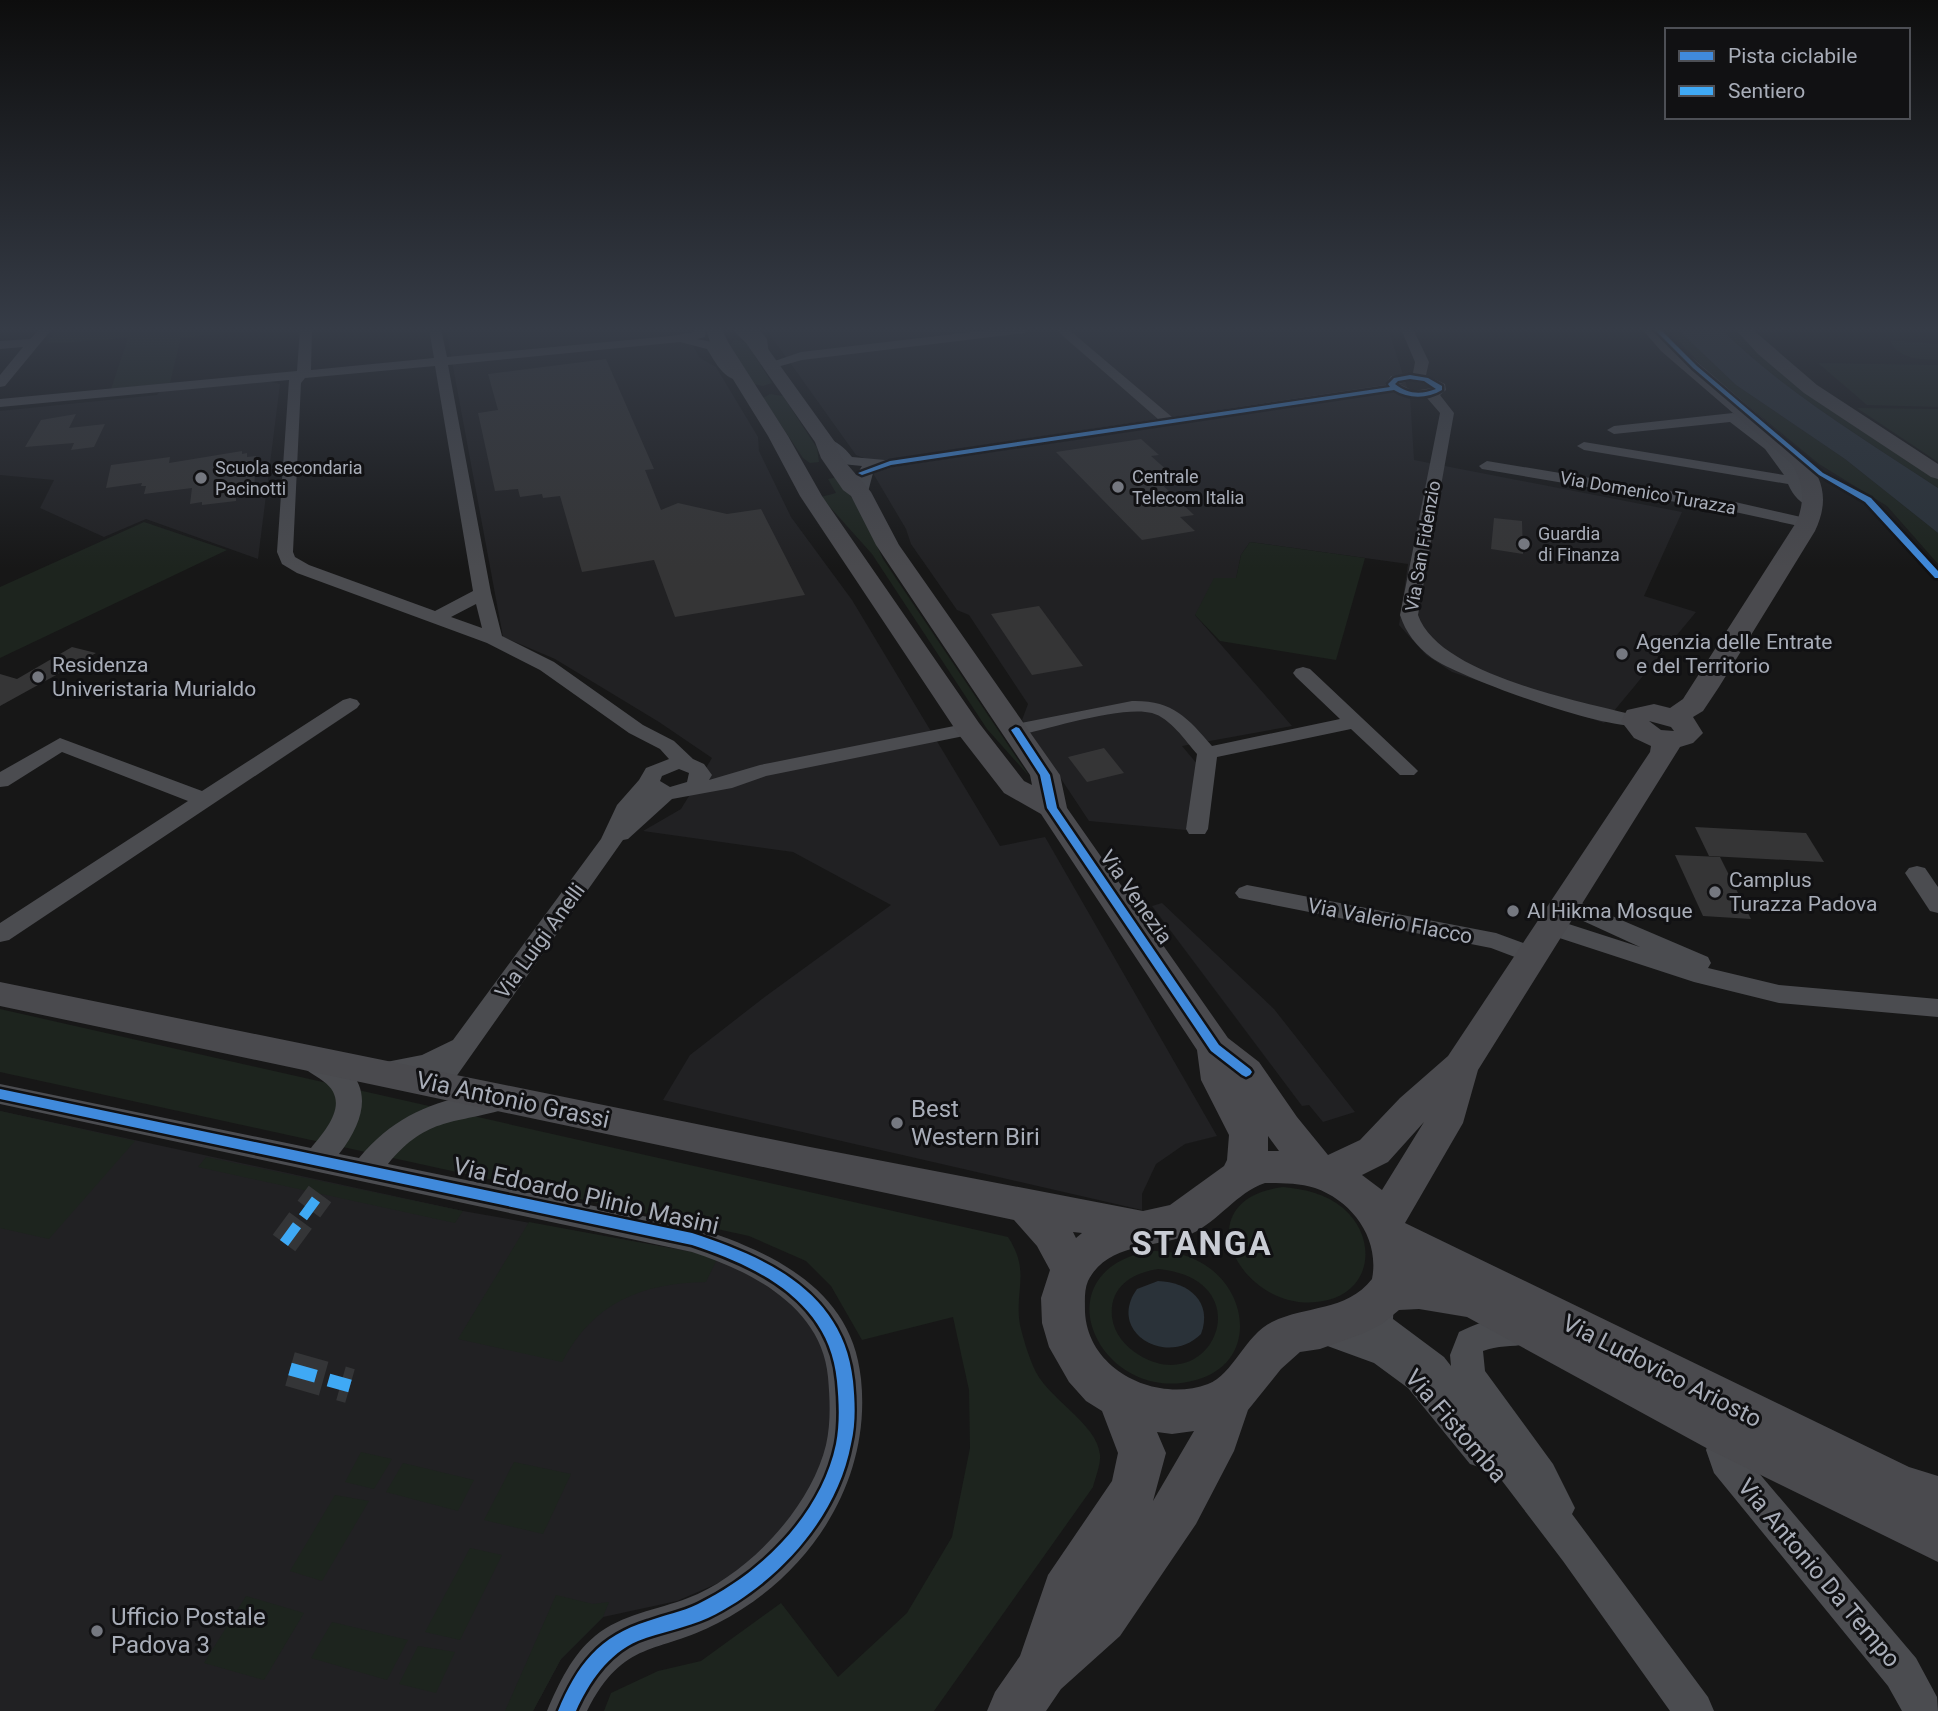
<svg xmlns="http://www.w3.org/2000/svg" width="1938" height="1711" font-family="Roboto,sans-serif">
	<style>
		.built { fill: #212123 }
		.green { fill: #1d241e; fill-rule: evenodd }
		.water { fill: #2a3239 }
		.building { fill: #353536 }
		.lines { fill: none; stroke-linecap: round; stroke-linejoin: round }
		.street-tunnel-far1 { stroke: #343537; stroke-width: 28; stroke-dasharray: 28 14; stroke-linecap: butt }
		.street-tunnel { stroke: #343537; stroke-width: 35; stroke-dasharray: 35 18; stroke-linecap: butt }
		.street { fill: #4b4c50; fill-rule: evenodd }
		.secondary { fill: #4a4a4e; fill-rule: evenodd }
		.quiet-far1 { stroke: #3fa9f5; stroke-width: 10; stroke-dasharray: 22 10; stroke-linecap: butt }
		.quiet { stroke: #3fa9f5; stroke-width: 13; stroke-dasharray: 27 13; stroke-linecap: butt }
		.cycleway-casing { stroke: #111113; stroke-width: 5 }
		.cycleway { fill: #408adc; fill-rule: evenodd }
		.poi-dot { fill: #757880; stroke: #111113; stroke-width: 2.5 }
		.labels { text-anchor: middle; stroke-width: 6; stroke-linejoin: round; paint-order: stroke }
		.far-poi-label { font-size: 18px; fill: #a8adb8; stroke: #111113; text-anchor: start }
		.far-street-label { font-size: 18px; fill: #a8adb8; stroke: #111113 }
		.poi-label { font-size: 21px; fill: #a8adb8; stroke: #111113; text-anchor: start }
		.street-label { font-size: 21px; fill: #a8adb8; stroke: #111113 }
		.near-street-label { font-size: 24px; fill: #a8adb8; stroke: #111113 }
		.near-poi-label { font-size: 24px; fill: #a8adb8; stroke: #111113; text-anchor: start }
		.near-district-label { font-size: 33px; font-weight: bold; letter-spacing: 2px; fill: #c9ccd4; stroke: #111113 }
	</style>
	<rect width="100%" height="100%" fill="#171717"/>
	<g class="built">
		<polygon points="446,329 689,329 693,346 700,358 716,367 758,437 759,451 791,517 852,600 1000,846 1045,837 1217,1136 1185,1144 1156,1164 1142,1194 1142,1210 663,1100 690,1055 766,996 891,905 793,852 643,831 681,809 712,758 659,722 555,659 503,637"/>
		<polygon points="766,329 1388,329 1410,396 1414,460 1682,512 1644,596 1696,612 1604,723 1452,672 1426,655 1399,625 1408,564 1250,542 1241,555 1236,579 1195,615 1292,726 1182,746 1198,765 1186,830 1089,821 1022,720 1028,704 969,615 957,610 911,544 906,529 864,458 856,455"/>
		<polygon points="263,380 280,384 258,559 146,519 104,537 40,508 54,480 0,475 0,411 157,395 160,391"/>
		<polygon points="1162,903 1274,1009 1355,1112 1323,1122 1309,1105 1302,1106 1152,906"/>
		<polygon points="0,1111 463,1211 727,1258 825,1327 840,1442 805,1511 753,1568 677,1601 603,1617 561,1659 533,1711 0,1711"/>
	</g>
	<g class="green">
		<polygon points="58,329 265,329 181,338 170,383 111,389 128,338 45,344"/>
		<polygon points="1667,329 1677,329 1736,385 1845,459 1938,533 1938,564 1887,506 1819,464 1712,376"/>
		<path d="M1721,329H1739L1744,335L1938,474V488C1863,438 1785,392 1721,329Z"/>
		<polygon points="735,339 747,344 772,383 763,386 753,384 730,345"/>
		<path d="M1890,340L1938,344V360C1919,359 1899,360 1890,340Z"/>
		<polygon points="1818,363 1938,365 1938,407 1867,405"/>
		<polygon points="770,394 783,396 817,448 819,462 810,463 803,458 763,398"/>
		<polygon points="1857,408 1938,409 1938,462"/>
		<polygon points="838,477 862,513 883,559 1029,776 987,729 872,554 821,497 836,493 828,479"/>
		<polygon points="144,522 227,550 0,658 0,587"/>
		<polygon points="1250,542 1365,558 1336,660 1220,641 1195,615 1214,578 1236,578 1241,555"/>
		<path d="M0,1009L1008,1237C1031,1272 1014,1290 1020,1325C1023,1338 1028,1354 1033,1366C1046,1399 1097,1422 1100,1455C1101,1464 1095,1478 1093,1487L934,1711H604L611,1693L658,1671L701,1661L781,1603L838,1677L907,1613L952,1537L970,1448L969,1390L953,1317L862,1340L831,1286L806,1261L749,1236L0,1072Z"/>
		<polygon points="0,1111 135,1141 49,1239 0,1228"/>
		<polygon points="206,1157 463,1211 455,1223 198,1167"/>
		<path d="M1283,1187C1305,1189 1326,1194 1343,1208C1376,1236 1374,1288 1328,1300C1246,1321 1177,1201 1283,1187Z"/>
		<path d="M529,1222L718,1257L706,1282C641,1283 593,1303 562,1362L458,1339Z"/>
		<path d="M1149,1251C1167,1251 1184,1253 1200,1262C1250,1289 1258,1363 1196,1380C1102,1407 1036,1274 1149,1251ZM1158,1269C1263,1279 1213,1400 1139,1355C1125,1346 1114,1334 1112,1317C1109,1287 1132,1273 1158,1269Z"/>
		<polygon points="361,1452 392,1459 374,1489 345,1482"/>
		<polygon points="514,1462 571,1474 543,1534 484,1520"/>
		<polygon points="403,1463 474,1480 458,1511 386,1492"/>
		<polygon points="335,1495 369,1501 322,1581 290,1571"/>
		<polygon points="470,1548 502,1555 460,1640 425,1632"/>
		<polygon points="556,1595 593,1604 609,1602 603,1617 561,1659 533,1711 505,1711"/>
		<polygon points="246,1596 304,1613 264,1680 204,1663"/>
		<polygon points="332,1622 408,1640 387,1680 311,1658"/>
		<polygon points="418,1646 455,1652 436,1693 399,1684"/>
	</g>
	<g class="water">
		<path d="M1677,329H1721C1785,392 1863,438 1938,488V533L1845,459L1736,385Z"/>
		<path d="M1158,1281C1189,1282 1213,1302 1201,1334C1167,1368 1106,1332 1137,1289Z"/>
	</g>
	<g class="building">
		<polygon points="606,359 654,469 645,470 661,510 678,503 727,514 761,509 805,595 675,617 654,560 582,572 560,496 543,498 542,494 520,497 518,489 495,491 478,413 498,410 488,374"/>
		<polygon points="76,414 69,428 105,424 94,447 71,450 74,443 25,447 41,420"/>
		<polygon points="1141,439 1159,455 1151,456 1169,472 1152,475 1194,515 1180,517 1195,531 1142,540 1056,452"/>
		<polygon points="242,451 242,454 247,453 247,457 256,456 254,491 242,493 242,497 236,497 236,501 202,505 202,502 190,504 192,488 144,494 146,486 141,486 142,483 106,488 111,465 170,457 169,463"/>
		<polygon points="1494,518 1522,521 1523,554 1491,549"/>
		<polygon points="1039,606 1083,666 1032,675 991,614"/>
		<polygon points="72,647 96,653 0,706 0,674 17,679"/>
		<polygon points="1104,748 1124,773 1087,782 1068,757"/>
		<polygon points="1695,827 1806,833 1824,862 1709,856"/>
		<polygon points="1675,855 1720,857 1751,919 1703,916"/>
	</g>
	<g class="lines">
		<polyline class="street-tunnel-far1" points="284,1243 320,1194"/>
		<polyline class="street-tunnel" points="290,1369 350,1386"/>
		<g class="street">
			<polygon points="40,329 52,329 5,386 0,387 0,375 23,347 0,349 0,341 30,339"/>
			<path d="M300,329H312L311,370L434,358L429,329H441L447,357L671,336L694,332V329H706L705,337L697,339L717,343L732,367L745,374V380C725,383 716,363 707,349L680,342L448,365L491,593L502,636L554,662L643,725L674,741L693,759L704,764L712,775L709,780L760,765L969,723L976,725L979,729L976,733L969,735L766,776L732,788L672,799L628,839L623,840L446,1091L436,1094L426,1091L422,1084L430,1072L386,1081L376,1078L373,1071L376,1064L422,1055L453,1040L601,839L617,805L639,780L646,768L669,759L660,749L629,733L540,670L487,643L297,573L282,564L277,552L289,380L0,407V399L297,371ZM435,366L473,591L435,611L309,565L295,557L293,552L301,383L305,378ZM476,604L482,628L451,617ZM679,769L689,773L687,782L670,787L660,781L662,776Z"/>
			<polygon points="747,329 759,329 767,339 769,355 768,358 758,358 755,339"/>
			<polygon points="997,329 1030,329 1024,333 802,360 770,369 763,365 801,352"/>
			<path d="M1055,329H1068L1172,417L1385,385L1391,376L1413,373L1415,362L1401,329H1413L1429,362L1426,375L1445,384L1446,390L1440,395L1454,413L1418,615C1439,676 1585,702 1642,717L1645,721L1642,725C1612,733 1460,678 1432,658C1416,646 1406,633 1400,615L1440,413L1427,398H1407L1392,392L892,467L873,473L868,492L860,497L852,492L855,477L862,466L842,464L833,452L818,442L825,438C837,441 844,447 852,457L885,460L1158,419ZM1410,381L1423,383L1432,388L1414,391L1399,384Z"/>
			<path d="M1733,413L1753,424L1782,449L1796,467L1807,491L1821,502L1819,505C1803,509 1794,497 1788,484L1584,450L1577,446L1584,442L1784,475L1765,449L1730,422L1614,434L1607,430L1614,426Z"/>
			<polygon points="1487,461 1735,502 1814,520 1816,523 1808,528 1735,512 1482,469 1479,466"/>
			<path d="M1303,667L1310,669L1414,767L1418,771L1414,775H1400L1351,729L1217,757L1208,829L1205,834H1189L1186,829L1197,754C1185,740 1170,718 1152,713C1123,705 1047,729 1016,736L1009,734L1006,730L1009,726L1016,724L1132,701C1172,700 1187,717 1212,746L1340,719L1296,677L1293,673L1296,669Z"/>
			<polygon points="350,698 357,700 360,704 357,708 9,940 0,942 0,923 188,801 62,752 8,786 0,787 0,772 60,738 202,791 343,700"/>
			<polygon points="1917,866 1925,868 1938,887 1938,913 1930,911 1905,873 1909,868"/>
			<polygon points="1247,885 1496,933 1540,949 1543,955 1540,961 1531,963 1491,948 1239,898 1235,893 1239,888"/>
			<polygon points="1565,896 1708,957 1711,963 1708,968 1779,985 1938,999 1938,1017 1779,1003 1694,982 1541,932 1538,926 1541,920 1550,918 1640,947 1557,909 1553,904 1557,899"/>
			<path d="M311,1050C371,1068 375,1108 339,1154L359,1158C390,1121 424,1104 470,1095C483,1092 495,1090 508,1094L512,1101L508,1108C456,1125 428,1115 388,1164L692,1226C769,1251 852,1287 861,1379C872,1483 808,1577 718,1623C657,1655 624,1638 587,1711H547C559,1683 572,1655 595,1636C622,1614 657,1610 688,1598C748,1575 811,1507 826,1445C831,1423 830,1400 828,1377C822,1307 751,1271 692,1252L0,1104V1084L311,1148C327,1129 351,1101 323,1081C314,1074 303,1070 298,1060L302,1053Z"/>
			<path d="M1378,1287L1389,1291L1394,1301L1393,1319L1444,1357L1451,1366L1450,1355L1459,1332C1482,1320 1509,1313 1534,1322L1539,1332L1534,1342C1518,1348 1500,1344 1483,1351L1485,1371L1553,1464L1575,1508L1572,1514L1708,1697L1714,1711H1670L1563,1561L1490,1465L1482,1468L1470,1464L1408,1388L1374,1363L1311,1340L1306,1330L1311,1320L1322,1316L1363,1330C1358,1318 1362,1302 1367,1291Z"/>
			<polygon points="1727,1418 1739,1423 1744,1434 1741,1452 1916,1658 1937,1697 1938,1711 1902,1711 1888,1686 1714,1473 1706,1450 1715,1423"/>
		</g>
		<g class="secondary">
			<path d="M706,329H722L728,342L788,436L822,496L979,723L1024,781L1032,785L1030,775L876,545L851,496L843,490L821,458L815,442L746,343L732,329H751L758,335L835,442L841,457L871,492L899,545L1060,775L1067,808L1228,1038L1259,1062L1297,1117L1328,1155L1360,1140L1400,1098L1448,1056L1650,752L1651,746L1634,738L1621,721L1627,710L1654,704L1670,708L1683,699L1797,521C1805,500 1804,482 1791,463L1661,351L1642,329H1659L1805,455C1824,481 1829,501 1815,531L1719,687L1703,711L1693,717L1703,733L1693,743L1680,747L1478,1070L1463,1123L1405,1223L1909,1467L1938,1476V1562L1710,1450L1467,1317L1419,1309L1399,1310L1382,1324L1364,1333L1320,1349L1300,1352L1281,1369L1248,1410L1234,1451L1196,1524L1120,1636L1061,1689L1046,1711H987L995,1692L1020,1656L1048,1575L1112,1481L1118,1453L1102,1411L1086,1401L1069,1382L1049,1347L1042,1323L1041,1298L1050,1270L1037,1246L1014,1220L0,1006V982L810,1147L1143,1211L1170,1205L1224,1166L1227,1160L1229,1135L1201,1080L1197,1050L1041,814L1004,793L959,735L800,496L768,436L710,342ZM1649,721L1671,727L1674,731L1661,730ZM1424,1122L1382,1190L1362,1175L1388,1162ZM1268,1136L1279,1151H1268ZM1265,1183C1282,1183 1299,1183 1315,1188C1352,1201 1380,1238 1372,1279C1346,1312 1306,1305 1272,1322C1245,1335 1233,1375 1208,1384C1157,1403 1088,1371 1085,1312C1085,1302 1084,1290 1088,1281C1107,1242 1159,1248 1191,1234C1219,1221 1236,1193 1265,1183ZM1073,1232L1082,1233L1076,1238ZM1194,1431L1153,1501L1166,1453L1157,1432L1172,1434Z"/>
			<polygon points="1735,329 1752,329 1817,385 1938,464 1938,479 1931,477 1804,393 1758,354"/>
		</g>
		<polyline class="quiet-far1" points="284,1243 320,1194"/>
		<polyline class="quiet" points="290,1369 350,1386"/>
		<defs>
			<g id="cycleway">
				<polygon points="1654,329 1660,329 1697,366 1823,473 1871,498 1938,571 1938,578 1935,578 1865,502 1819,475 1693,368"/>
				<path d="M1410,375L1428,378L1442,386V390C1427,399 1409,399 1394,390L891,465L862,475L858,473L890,461L1390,387L1388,384L1394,378ZM1410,379L1424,381L1436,389C1421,395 1407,394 1395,384L1398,381Z"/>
				<polygon points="1016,727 1019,728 1050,775 1057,808 1219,1045 1250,1069 1252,1072 1250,1075 1246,1077 1242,1075 1211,1051 1047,808 1040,775 1011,730"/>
				<path d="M0,1089L692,1233C766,1257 844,1292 853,1381C855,1402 856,1423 851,1444C837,1519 776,1585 708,1618C686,1628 661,1632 638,1641C608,1654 589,1682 576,1711H558C577,1665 599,1636 648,1621C664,1615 682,1612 698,1604C761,1573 821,1515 836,1444C840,1423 839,1402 837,1381C830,1302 759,1267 692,1245L0,1099Z"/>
			</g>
		</defs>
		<use href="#cycleway" class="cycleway-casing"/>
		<use href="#cycleway" class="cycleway"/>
	</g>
	<linearGradient id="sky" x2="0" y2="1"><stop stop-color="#0d0d0d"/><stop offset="0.58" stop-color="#363c47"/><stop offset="1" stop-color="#363c47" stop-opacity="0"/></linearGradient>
	<rect width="1938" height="568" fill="url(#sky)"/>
	<g class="poi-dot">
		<circle cx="201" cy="478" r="7"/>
		<circle cx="1118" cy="487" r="7"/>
		<circle cx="1524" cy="544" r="7"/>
		<circle cx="1622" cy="654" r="7"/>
		<circle cx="38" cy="677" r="7"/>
		<circle cx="1715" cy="892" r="7"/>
		<circle cx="1513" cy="911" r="7"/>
		<circle cx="897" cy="1123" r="7"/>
		<circle cx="97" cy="1631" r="7"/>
	</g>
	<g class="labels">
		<g class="far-poi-label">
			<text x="215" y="474">Scuola secondaria<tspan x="215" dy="21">Pacinotti</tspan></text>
			<text x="1132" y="483">Centrale<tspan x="1132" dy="21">Telecom Italia</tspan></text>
			<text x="1538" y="540">Guardia<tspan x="1538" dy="21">di Finanza</tspan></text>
		</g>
		<g class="far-street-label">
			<text transform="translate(1648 493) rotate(10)" y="6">Via Domenico Turazza</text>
			<text transform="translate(1423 546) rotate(-80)" y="6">Via San Fidenzio</text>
		</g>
		<g class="poi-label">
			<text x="1636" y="649">Agenzia delle Entrate<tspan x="1636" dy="24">e del Territorio</tspan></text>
			<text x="52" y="672">Residenza<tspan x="52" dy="24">Univeristaria Murialdo</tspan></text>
			<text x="1729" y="887">Camplus<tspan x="1729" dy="24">Turazza Padova</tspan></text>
			<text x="1527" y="918">Al Hikma Mosque</text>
		</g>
		<g class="street-label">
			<text transform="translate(1136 897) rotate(55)" y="7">Via Venezia</text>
			<text transform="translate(1390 921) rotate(11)" y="7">Via Valerio Flacco</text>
			<text transform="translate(540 941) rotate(-54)" y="7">Via Luigi Anelli</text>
		</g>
		<g class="near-street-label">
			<text transform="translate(513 1100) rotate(12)" y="8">Via Antonio Grassi</text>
			<text transform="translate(586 1196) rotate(13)" y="8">Via Edoardo Plinio Masini</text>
			<text transform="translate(1662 1371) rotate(27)" y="8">Via Ludovico Ariosto</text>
			<text transform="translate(1456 1426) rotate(49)" y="8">Via Fistomba</text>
			<text transform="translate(1819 1573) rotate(50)" y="8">Via Antonio Da Tempo</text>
		</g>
		<g class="near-poi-label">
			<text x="911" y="1117">Best<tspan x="911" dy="28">Western Biri</tspan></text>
			<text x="111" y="1625">Ufficio Postale<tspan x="111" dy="28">Padova 3</tspan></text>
		</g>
		<g class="near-district-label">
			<text x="1202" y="1255">STANGA</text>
		</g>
	</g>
	<rect x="1665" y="28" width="245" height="91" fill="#111113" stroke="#4d4f55" stroke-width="2"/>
	<rect x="1679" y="51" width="35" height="10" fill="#408adc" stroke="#4d4f55" stroke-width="2"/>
	<text x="1728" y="63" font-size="21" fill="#a8adb8">Pista ciclabile</text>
	<rect x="1679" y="86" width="35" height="10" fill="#3fa9f5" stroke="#4d4f55" stroke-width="2"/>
	<text x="1728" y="98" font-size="21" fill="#a8adb8">Sentiero</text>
</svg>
